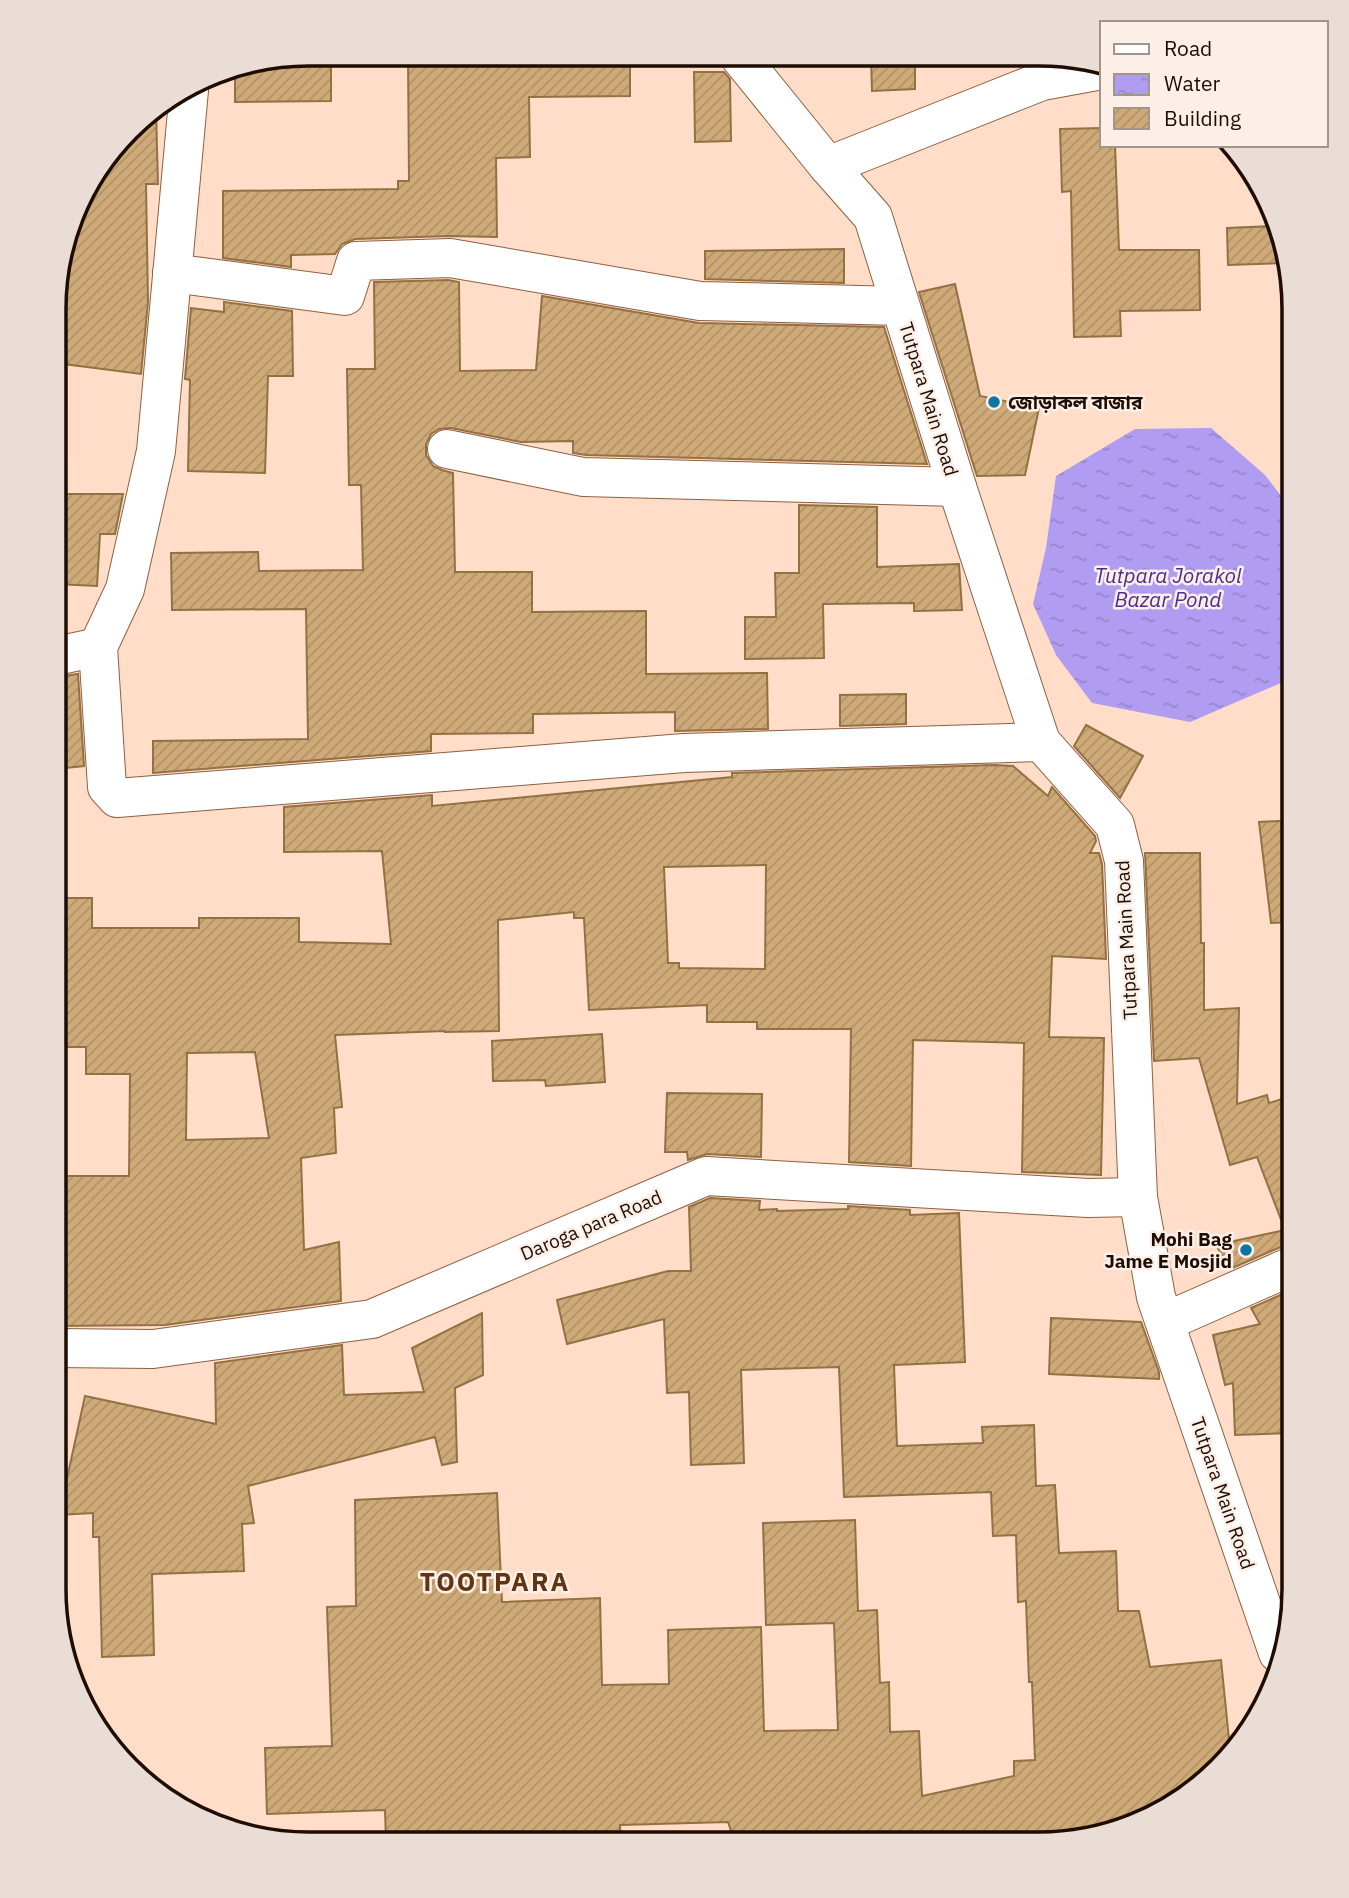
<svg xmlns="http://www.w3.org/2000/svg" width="1349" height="1898" font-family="'IBM Plex Sans','Noto Sans Bengali',sans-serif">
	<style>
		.water { fill: url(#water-ripples) }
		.building { fill: url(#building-hatch); stroke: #947142; stroke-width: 2; fill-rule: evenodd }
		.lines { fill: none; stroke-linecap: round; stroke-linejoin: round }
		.minor-casing { stroke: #905f3f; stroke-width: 40 }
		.minor { stroke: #fff; stroke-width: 38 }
		.poi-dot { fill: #0d76a1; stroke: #fbefe8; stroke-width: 2.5 }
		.labels { text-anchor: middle; stroke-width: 5; stroke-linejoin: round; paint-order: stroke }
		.street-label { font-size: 19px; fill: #1f0d02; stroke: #fbefe8 }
		.poi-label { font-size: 19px; font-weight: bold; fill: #1f0d02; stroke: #fbefe8; text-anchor: start }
		.water-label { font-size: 21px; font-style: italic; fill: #4e2d8f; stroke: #fbefe8 }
		.district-label { font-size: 26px; font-weight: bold; letter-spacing: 2px; fill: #613514; stroke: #fbefe8 }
		.rim { fill: none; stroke: #1f0d02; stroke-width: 3.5 }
	</style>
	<defs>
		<pattern id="water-ripples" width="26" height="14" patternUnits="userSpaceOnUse" patternTransform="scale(1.75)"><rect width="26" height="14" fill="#b09cf1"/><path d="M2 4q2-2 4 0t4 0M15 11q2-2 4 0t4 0" fill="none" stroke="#9785cd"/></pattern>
		<pattern id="building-hatch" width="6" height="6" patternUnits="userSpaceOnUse" patternTransform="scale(1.75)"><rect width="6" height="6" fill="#cfaa79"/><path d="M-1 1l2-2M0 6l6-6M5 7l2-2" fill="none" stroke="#b19167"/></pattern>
	</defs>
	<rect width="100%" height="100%" fill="#ffddc8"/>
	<polygon class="water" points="1211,428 1265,475 1295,514 1295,677 1190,722 1092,703 1056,655 1033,604 1046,548 1056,476 1135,429"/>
	<g class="building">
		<polygon points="310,54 331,54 331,101 235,102 235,67"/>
		<polygon points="408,55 630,55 630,96 529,97 530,157 496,158 497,237 449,236 355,239 342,244 335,254 291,255 291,267 223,258 223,191 398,189 398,181 409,181"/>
		<polygon points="871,56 915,56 915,89 872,91"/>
		<polygon points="694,72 724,72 730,79 731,141 695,142"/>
		<polygon points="156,109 158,184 146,184 148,302 141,374 56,363 56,276 88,182 142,117"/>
		<polygon points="1102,128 1102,145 1115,145 1119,250 1199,250 1200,310 1120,311 1121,336 1074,337 1071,191 1062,192 1060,129"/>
		<polygon points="1275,226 1284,263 1228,265 1227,228"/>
		<polygon points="844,249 844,283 705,279 705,251"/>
		<polygon points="448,280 459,282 460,371 536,370 542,296 699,323 884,327 927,464 586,455 573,453 573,441 521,442 451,428 439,429 431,434 426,444 426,455 433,466 442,470 453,473 455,572 532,572 532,612 646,611 646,674 767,673 768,729 675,731 675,712 533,714 533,733 431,734 431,751 153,773 153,741 308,739 306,609 172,610 171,553 258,552 259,571 363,570 361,485 349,485 347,369 375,369 374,282"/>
		<polygon points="955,284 980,396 1039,408 1025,475 977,476 919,292"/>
		<polygon points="224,302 292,311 293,376 268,376 265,473 188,471 190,380 185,379 191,308 224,312"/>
		<polygon points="56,494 123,494 115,534 100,534 97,586 56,584"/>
		<polygon points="799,505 877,507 877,567 959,564 962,610 914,611 914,603 823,604 824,658 745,659 745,617 776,617 775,573 799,573"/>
		<polygon points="78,674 84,766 56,769 56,677"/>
		<polygon points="906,694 906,724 840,726 840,695"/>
		<polygon points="1086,725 1143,756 1120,798 1074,746"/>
		<path d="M994,765L1013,766L1048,796L1052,787L1095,836L1096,841L1090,853H1099L1102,864L1106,959L1052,956L1049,1037L1104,1038L1101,1175L1022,1172L1024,1043L913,1040L911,1166L849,1162L851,1029H757V1022H707V1005L589,1010L584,918H574V912L498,920L499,1031L445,1032V1031L335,1035L342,1107L334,1108L336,1153L301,1158L304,1250L339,1242L341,1301L165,1325L55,1326V1176H129L130,1074H86V1047H55V898H92V928H199V918H299V942L391,944L382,851L284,852V807L432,795V806L732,777V773ZM766,865L765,969L679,968V963H668L664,867ZM255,1052L269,1138L186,1140L187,1053Z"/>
		<polygon points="1295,820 1294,922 1271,923 1259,822"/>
		<polygon points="1145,853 1200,853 1201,943 1204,943 1204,1010 1239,1008 1237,1104 1267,1095 1269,1103 1294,1095 1294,1243 1285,1245 1230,1269 1216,1245 1285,1230 1257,1157 1230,1165 1199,1058 1154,1061"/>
		<polygon points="602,1034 605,1082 546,1086 545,1080 493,1081 492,1041"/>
		<polygon points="667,1093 762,1094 761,1157 707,1154 688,1160 687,1152 665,1152"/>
		<polygon points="710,1198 760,1201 759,1210 777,1209 777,1211 848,1209 848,1206 910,1210 910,1215 959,1213 965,1362 894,1365 897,1446 983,1443 982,1427 1034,1425 1036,1486 1055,1485 1059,1553 1116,1551 1118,1611 1139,1611 1150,1667 1221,1660 1230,1749 1152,1818 1039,1844 735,1843 728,1822 620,1825 621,1843 386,1842 385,1810 267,1814 265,1748 332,1746 327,1607 356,1606 355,1500 497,1493 502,1602 600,1598 602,1685 669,1684 668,1630 761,1627 764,1731 838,1730 834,1623 766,1625 763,1523 855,1520 858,1611 877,1610 880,1683 889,1682 890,1732 919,1731 922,1796 1014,1776 1014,1761 1035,1760 1032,1682 1029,1682 1026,1601 1018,1602 1016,1535 993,1536 991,1492 844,1497 839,1367 741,1370 744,1463 691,1465 689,1392 667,1393 664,1319 567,1344 557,1300 668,1271 691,1271 689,1207"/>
		<polygon points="1294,1289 1294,1386 1286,1372 1289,1433 1235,1435 1233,1383 1225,1385 1213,1335 1260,1324 1251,1308"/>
		<polygon points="482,1313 483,1375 455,1388 457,1462 442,1465 435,1437 248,1486 254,1523 242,1524 244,1571 152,1574 154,1655 102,1657 99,1537 93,1537 93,1513 59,1515 85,1396 216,1424 215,1363 342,1345 344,1395 424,1392 412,1348"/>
		<polygon points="1051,1318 1141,1322 1159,1372 1159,1379 1049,1374"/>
	</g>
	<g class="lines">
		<defs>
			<g id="minor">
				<polyline points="739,56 828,166 873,217 957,487 1041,742 1115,825 1124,861 1138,1197 1156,1297 1278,1653"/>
				<polyline points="828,166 1042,81 1102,70"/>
				<polyline points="172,273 345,296 356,261 450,258 700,301 900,306"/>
				<polyline points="447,449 583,477 957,487"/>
				<polyline points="98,647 107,787 117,798 684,753 1041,742"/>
				<polyline points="56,656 98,647 125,589 156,451 189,90"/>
				<polyline points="1165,1322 1294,1265"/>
				<polyline points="55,1348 153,1349 372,1319 706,1176 1088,1198 1138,1197"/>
			</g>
		</defs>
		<use href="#minor" class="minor-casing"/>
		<use href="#minor" class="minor"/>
	</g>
	<g class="poi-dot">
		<circle cx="994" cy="402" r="7"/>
		<circle cx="1246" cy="1250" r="7"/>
	</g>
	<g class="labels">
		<g class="street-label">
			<text transform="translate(929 399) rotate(73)" y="7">Tutpara Main Road</text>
			<text transform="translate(1126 940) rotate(-93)" y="7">Tutpara Main Road</text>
			<text transform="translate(591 1225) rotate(-23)" y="7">Daroga para Road</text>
			<text transform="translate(1223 1493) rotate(71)" y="7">Tutpara Main Road</text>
		</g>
		<g class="poi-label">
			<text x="1008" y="409">জোড়াকল বাজার</text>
			<text x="1232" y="1246" text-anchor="end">Mohi Bag<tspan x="1232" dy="22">Jame E Mosjid</tspan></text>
		</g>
		<g class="water-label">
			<text x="1168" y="583">Tutpara Jorakol<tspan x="1168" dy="24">Bazar Pond</tspan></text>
		</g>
		<g class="district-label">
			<text x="495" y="1591">TOOTPARA</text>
		</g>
	</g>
	<path d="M0 0H1349V1898H0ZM309 66H1039A243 243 0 0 1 1282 309V1589A243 243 0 0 1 1039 1832H309A243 243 0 0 1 66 1589V309A243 243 0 0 1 309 66Z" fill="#e9ddd6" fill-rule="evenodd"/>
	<path class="rim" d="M309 66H1039A243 243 0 0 1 1282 309V1589A243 243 0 0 1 1039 1832H309A243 243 0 0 1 66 1589V309A243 243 0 0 1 309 66Z"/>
	<rect x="1100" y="21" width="228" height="126" fill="#fbefe8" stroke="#a3958c" stroke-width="2"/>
	<rect x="1114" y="44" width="35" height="10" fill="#ffffff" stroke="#a3958c" stroke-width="2"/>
	<text x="1164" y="56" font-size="21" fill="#1f0d02">Road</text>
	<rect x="1114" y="74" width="35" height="21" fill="url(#water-ripples)" stroke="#a3958c" stroke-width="2"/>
	<text x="1164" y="91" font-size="21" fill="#1f0d02">Water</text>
	<rect x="1114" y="108" width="35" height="21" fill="url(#building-hatch)" stroke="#a3958c" stroke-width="2"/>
	<text x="1164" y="126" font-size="21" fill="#1f0d02">Building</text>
</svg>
